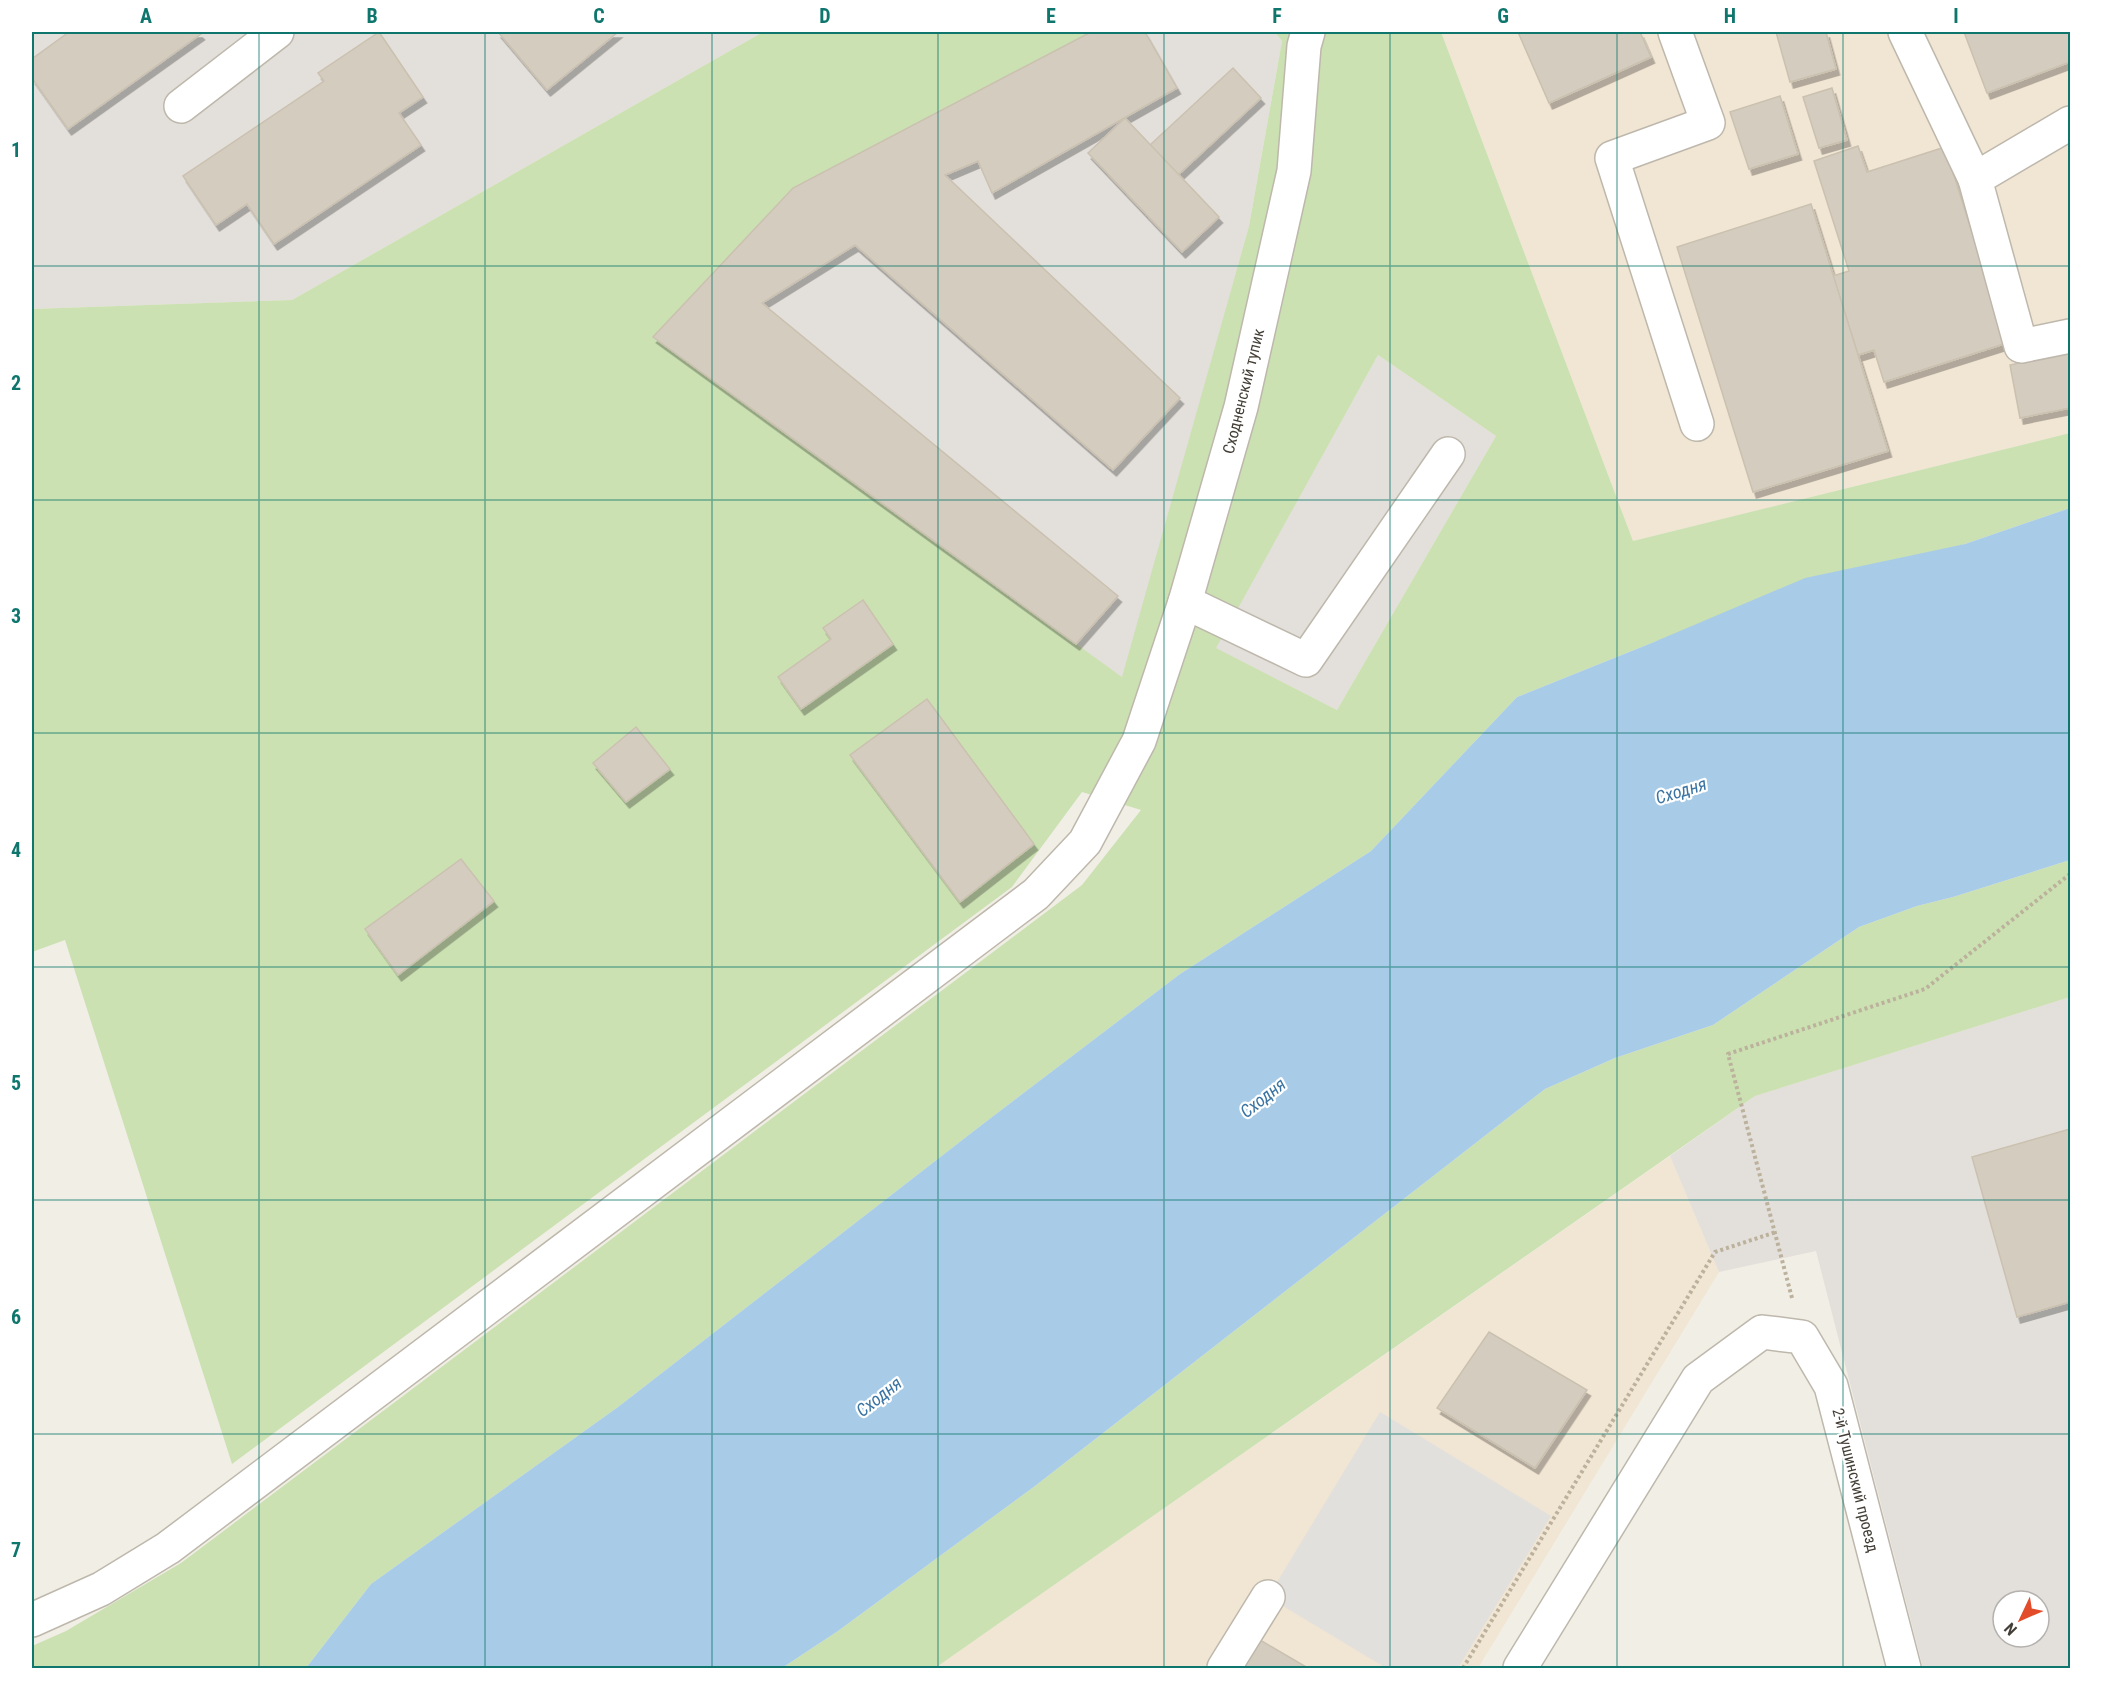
<svg xmlns="http://www.w3.org/2000/svg" width="2102" height="1700" font-family="'Roboto Condensed',sans-serif">
	<style>
		.commercial { fill: #f1e5d3 }
		.industrial { fill: #e3dfda; fill-rule: evenodd }
		.green { fill: #cbe1b2; fill-rule: evenodd }
		.parking { fill: #e2e0dd }
		.water { fill: #a8cce8 }
		.building { fill: #d4ccbf; stroke: #cbc1b0; stroke-width: 1.5; filter: url(#shadow) }
		.lines { fill: none; stroke-linecap: round; stroke-linejoin: round }
		.minor-casing { stroke: #beb8ac; stroke-width: 36 }
		.path { stroke: #bbb19c; stroke-width: 4; stroke-dasharray: 3 3; stroke-linecap: butt }
		.minor { stroke: #fff; stroke-width: 33 }
		.grid { fill: none; stroke: #0f766e; stroke-width: 1.5; stroke-opacity: 0.55 }
		.labels { text-anchor: middle; stroke-width: 4.5; stroke-linejoin: round; paint-order: stroke }
		.street-label { font-size: 16px; fill: #433e36; stroke: #fff }
		.water-label { font-size: 18px; font-style: italic; fill: #3b74a2; stroke: #fff }
		.neatline { fill: none; stroke: #0f766e; stroke-width: 2 }
		.grid-label { font-size: 20px; text-anchor: middle; font-weight: bold; fill: #0f766e }
	</style>
	<defs>
		<filter id="shadow"><feDropShadow dx="3.5" dy="6" stdDeviation="0" flood-color="#0004"/></filter>
	</defs>
	<rect width="100%" height="100%" fill="#f1eee6"/>
	<g class="commercial">
		<polygon points="1441,32 2070,32 2070,433 1633,541"/>
		<polygon points="1670,1156 1719,1272 1478,1668 935,1668"/>
	</g>
	<g class="industrial">
		<polygon points="32,32 763,32 292,300 32,309"/>
		<polygon points="1091,32 1275,32 1282,41 1249,226 1123,678 653,337 793,188"/>
		<polygon points="1378,355 1496,436 1337,710 1215,648"/>
		<path d="M2070,997V1668H1923L1816,1251L1719,1272L1670,1156L1755,1096ZM2003,1601H2039V1637H2003Z"/>
	</g>
	<g class="green">
		<path d="M763,32H1091L793,188L653,337L1122,677L1249,226L1282,41L1275,32H1441L1633,541L2070,433V508L1965,544L1654,642L1517,697L1371,851L1180,974L979,1127L618,1407L371,1584L306,1668H32V1646L66,1631L181,1563L1082,885L1141,810L1082,792L1012,887L232,1464L65,940L32,952V309L292,300ZM1378,355L1496,436L1337,710L1216,648Z"/>
		<polygon points="2070,860 2070,997 1755,1096 935,1668 782,1668 838,1631 1035,1486 1545,1089 1615,1058 1713,1025 1859,927 1917,906 1953,897"/>
	</g>
	<polygon class="parking" points="1380,1412 1551,1516 1458,1668 1386,1668 1268,1597"/>
	<polygon class="water" points="2070,508 2070,860 1953,897 1917,906 1859,927 1713,1025 1615,1058 1545,1089 1035,1486 838,1631 782,1668 306,1668 371,1584 618,1407 979,1127 1180,974 1371,851 1517,697 1654,642 1805,578 1965,544"/>
	<g class="building">
		<polygon points="69,32 199,32 201,34 68,129 32,78 32,59"/>
		<polygon points="379,32 423,97 399,113 421,145 274,244 247,204 216,225 183,176 324,81 318,73"/>
		<polygon points="498,32 618,32 547,90"/>
		<polygon points="1091,32 1145,32 1177,88 992,193 978,161 945,175 1180,398 1113,470 855,245 762,303 1118,596 1076,644 653,337 793,188"/>
		<polygon points="1518,32 1640,32 1651,57 1549,103"/>
		<polygon points="1776,32 1826,32 1836,69 1790,82"/>
		<polygon points="1964,32 2070,32 2070,62 1987,93"/>
		<polygon points="1233,68 1261,98 1178,175 1150,145"/>
		<polygon points="1832,88 1847,140 1819,148 1803,97"/>
		<polygon points="1780,96 1798,154 1749,169 1730,112"/>
		<polygon points="1125,118 1219,217 1182,252 1088,153"/>
		<polygon points="1858,146 1867,172 1945,147 2007,343 1884,382 1874,350 1858,355 1833,276 1849,271 1814,161"/>
		<polygon points="1811,204 1888,451 1753,492 1677,247"/>
		<polygon points="2070,352 2070,408 2020,418 2010,365"/>
		<polygon points="863,600 893,644 801,709 778,677 831,639 823,628"/>
		<polygon points="927,699 1034,844 960,902 850,755"/>
		<polygon points="636,727 670,769 626,802 593,763"/>
		<polygon points="461,859 494,901 398,975 365,929"/>
		<polygon points="2070,1129 2070,1302 2017,1317 1972,1157"/>
		<polygon points="1489,1332 1587,1390 1535,1468 1437,1408"/>
		<polygon points="1260,1640 1308,1668 1242,1668"/>
	</g>
	<g class="lines">
		<defs>
			<g id="minor">
				<polyline points="1675,32 1708,123 1612,158 1697,424"/>
				<polyline points="1905,32 1975,179"/>
				<polyline points="181,106 277,32"/>
				<polyline points="2070,123 1975,179 2021,346 2070,336"/>
				<polyline points="1185,602 1306,660 1448,454"/>
				<polyline points="32,1620 101,1589 168,1548 1036,894 1085,842 1139,741 1185,602 1241,407 1294,171 1304,46 1308,32"/>
				<polyline points="1224,1668 1268,1597"/>
				<polyline points="1520,1668 1698,1379 1762,1332 1802,1337 1831,1386 1904,1668"/>
			</g>
		</defs>
		<use href="#minor" class="minor-casing"/>
		<g class="path">
			<polyline points="1792,1298 1728,1054 1925,989 2070,874"/>
			<polyline points="1463,1668 1715,1252 1776,1232"/>
		</g>
		<use href="#minor" class="minor"/>
	</g>
	<path class="grid" d="M259,32V1668M485,32V1668M712,32V1668M938,32V1668M1164,32V1668M1390,32V1668M1617,32V1668M1843,32V1668M32,266H2070M32,500H2070M32,733H2070M32,967H2070M32,1200H2070M32,1434H2070"/>
	<g class="labels">
		<g class="street-label">
			<text transform="translate(1243 391) rotate(-76)" y="6">Сходненский тупик</text>
			<text transform="translate(1856 1480) rotate(76)" y="6">2-й Тушинский проезд</text>
		</g>
		<g class="water-label">
			<text transform="translate(1681 791) rotate(-17)" y="6">Сходня</text>
			<text transform="translate(1263 1098) rotate(-38)" y="6">Сходня</text>
			<text transform="translate(879 1397) rotate(-38)" y="6">Сходня</text>
		</g>
	</g>
	<rect width="2102" height="1700" fill="none" stroke="#ffffff" stroke-width="66"/>
	<g transform="translate(2021 1619) rotate(226)"><circle r="28" fill="#ffffff" stroke="#b4b2af" stroke-width="1.5"/>
	<path d="M0-4.5L10 22L0 15L-10 22Z" fill="#e24c2b"/>
	<text y="-9" font-size="16" font-weight="bold" text-anchor="middle" fill="#433e36">N</text>
	</g>
	<rect x="33" y="33" width="2036" height="1634" class="neatline"/>
	<g class="grid-label">
		<text x="146" y="23">A</text>
		<text x="372" y="23">B</text>
		<text x="599" y="23">C</text>
		<text x="825" y="23">D</text>
		<text x="1051" y="23">E</text>
		<text x="1277" y="23">F</text>
		<text x="1503" y="23">G</text>
		<text x="1730" y="23">H</text>
		<text x="1956" y="23">I</text>
		<text x="16" y="157">1</text>
		<text x="16" y="390">2</text>
		<text x="16" y="623">3</text>
		<text x="16" y="857">4</text>
		<text x="16" y="1090">5</text>
		<text x="16" y="1324">6</text>
		<text x="16" y="1557">7</text>
	</g>
</svg>
